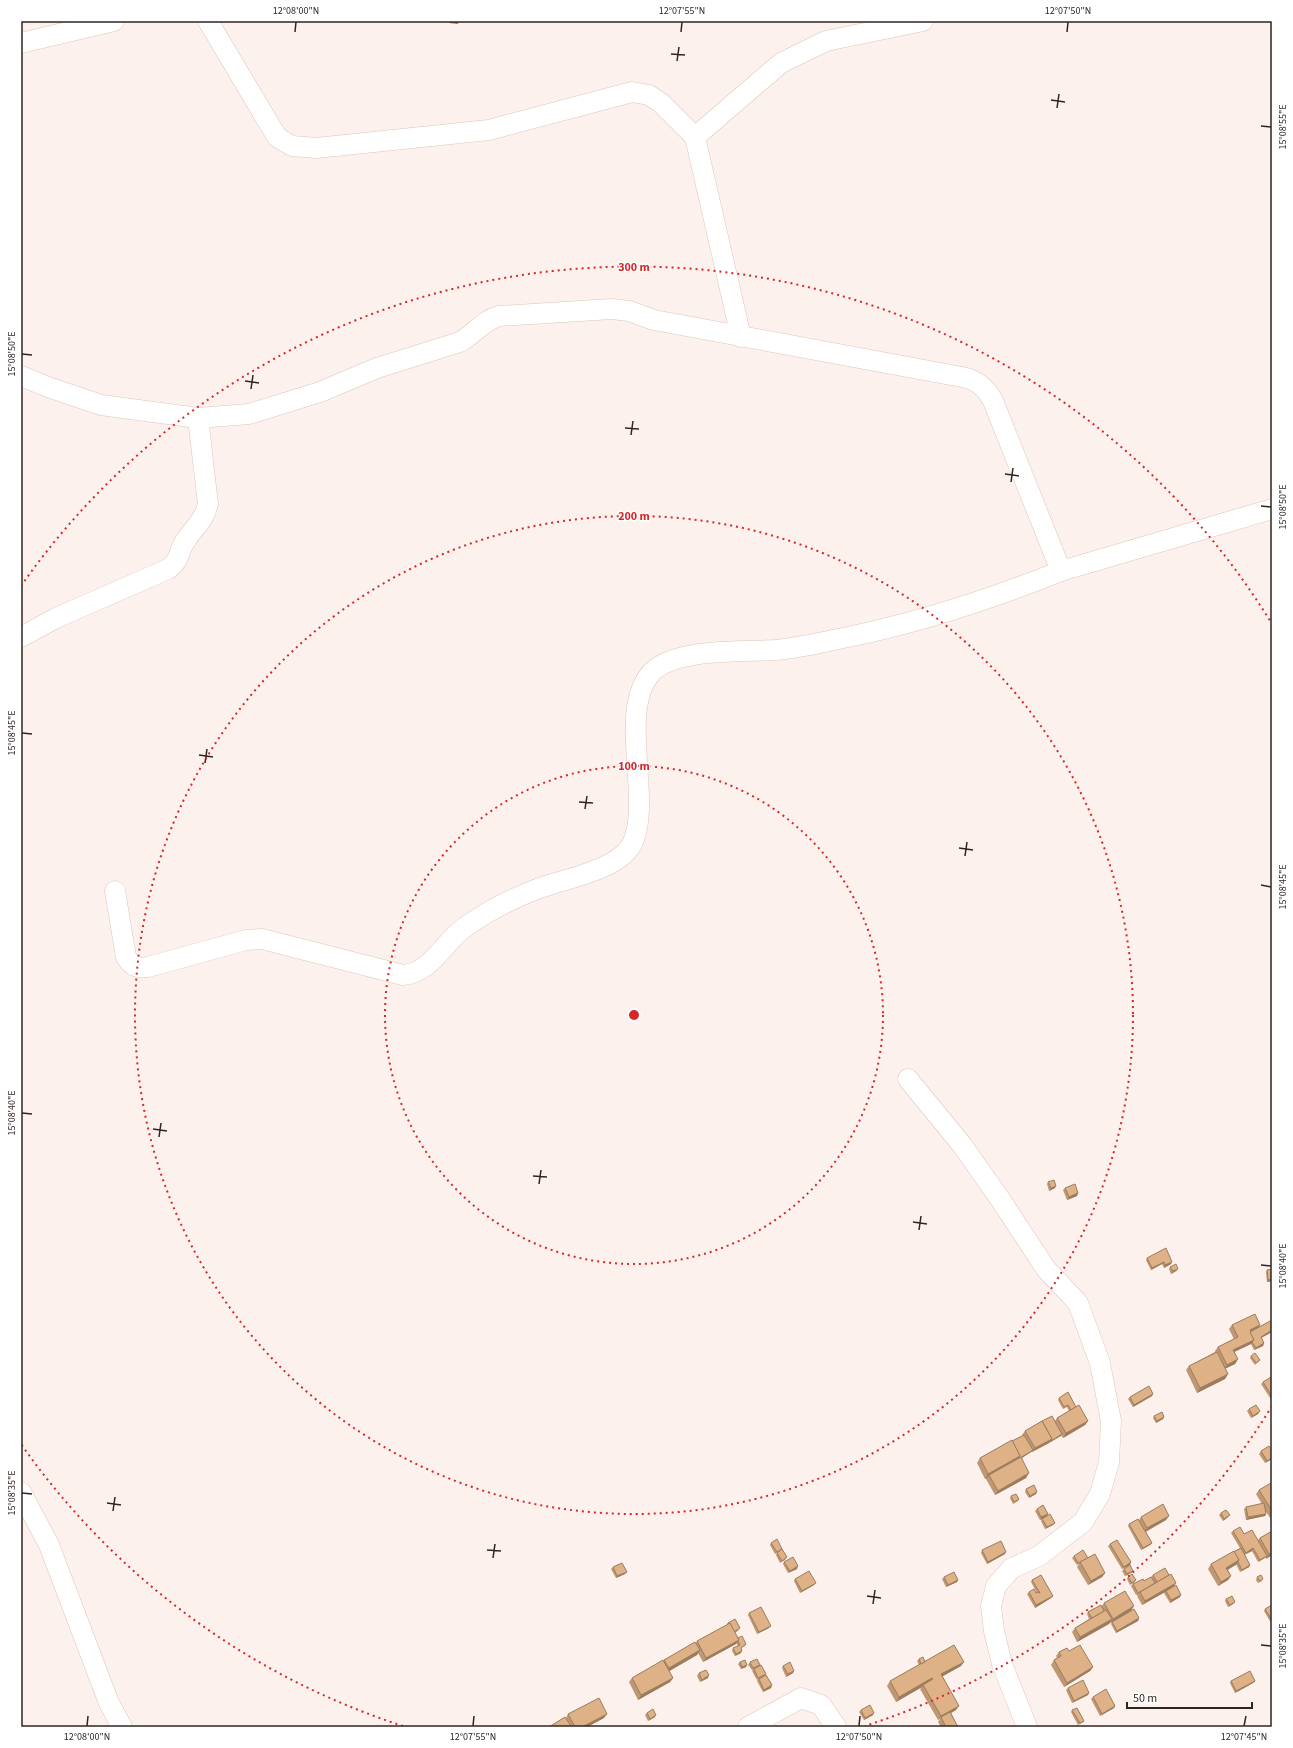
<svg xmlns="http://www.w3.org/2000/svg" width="1293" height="1748" font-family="'Source Sans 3',sans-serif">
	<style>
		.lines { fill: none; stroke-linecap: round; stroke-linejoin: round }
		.street-casing { stroke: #ddc5ba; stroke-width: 21 }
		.street { stroke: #fff; stroke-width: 20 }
		.wall { fill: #bf9873 }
		.shaded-wall { fill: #9b7c5e }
		.building { fill: #deb186; stroke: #9b7c5e }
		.ticks { fill: none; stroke: #2f2622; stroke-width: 1.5 }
		.ring { fill: none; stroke: #d62828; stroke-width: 2; stroke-dasharray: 2 4 }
		.centre { fill: #d62828; stroke: #fff; stroke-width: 2 }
		.ring-label { font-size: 12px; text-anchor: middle; font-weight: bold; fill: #d62828; stroke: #fff; stroke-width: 3; stroke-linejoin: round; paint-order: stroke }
		.neatline { fill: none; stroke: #2f2622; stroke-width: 1.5 }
		.ticks-label { font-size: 10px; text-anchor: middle; fill: #2f2622 }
	</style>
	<rect width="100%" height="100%" fill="#fcf1ed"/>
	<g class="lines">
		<defs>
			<g id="street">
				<polyline points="208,21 277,137 292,146 316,148 489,130 632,92 649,95 661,103 695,137 741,337"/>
				<polyline points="21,43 114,21"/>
				<polyline points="695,137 781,63 826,41 923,21"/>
				<path d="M21,376L48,387L101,405L198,418L249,414L320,392L377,368L460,342C474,334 484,320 499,316L612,309L629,311L654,320L962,377C977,380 986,387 993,401L1061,571L1272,509"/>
				<path d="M21,637L56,618L168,569C181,560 178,551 186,540C195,526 204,521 208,504L198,418"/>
				<path d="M115,891L126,957C131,966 138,969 148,967L246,940L262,939L403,975C431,973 443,943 464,928C486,912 511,899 537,889C563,879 621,870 633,842C652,798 617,709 652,672C676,648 742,652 775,650C799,648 824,642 848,637C921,622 991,599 1061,571"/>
				<polyline points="908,1079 962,1145 1000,1199 1046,1269 1078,1303 1100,1363 1111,1421 1109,1462 1100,1494 1083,1522 1039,1556 1012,1568 996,1586 991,1606 994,1631 1002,1664 1027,1727"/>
				<polyline points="21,1492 49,1545 109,1703 122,1727"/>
				<polyline points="748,1727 801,1698 821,1705 836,1727"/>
			</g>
		</defs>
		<use href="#street" class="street-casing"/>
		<use href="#street" class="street"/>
	</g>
	<g class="wall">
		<polygon points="1048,1182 1055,1188 1049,1191 1047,1184"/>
		<polygon points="1065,1188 1078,1193 1077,1196 1067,1200 1063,1190"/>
		<polygon points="1147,1258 1171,1264 1164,1268 1162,1264 1151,1270 1146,1260"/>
		<polygon points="1170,1267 1176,1271 1171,1274 1169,1269"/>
		<polygon points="1272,1269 1272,1281 1267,1282 1266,1272 1267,1270"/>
		<polygon points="1272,1320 1272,1332 1261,1338 1264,1343 1263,1346 1254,1350 1251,1344 1234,1352 1238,1359 1235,1364 1225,1369 1228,1374 1225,1379 1197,1393 1186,1370 1189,1366 1215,1352 1215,1351 1218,1347 1234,1339 1229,1329 1232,1325 1260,1325 1259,1327"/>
		<polygon points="1251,1356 1260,1360 1255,1365 1250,1358"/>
		<polygon points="1272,1379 1272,1401 1261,1384 1263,1382"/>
		<polygon points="1152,1396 1133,1407 1128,1399 1130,1397"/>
		<polygon points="1059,1398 1076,1407 1088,1421 1085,1425 1063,1438 1061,1435 1049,1443 1032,1452 1031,1452 1021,1458 1026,1478 995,1495 986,1479 987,1478 985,1479 977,1463 980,1458 1022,1436 1022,1435 1025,1431 1042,1421 1055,1421 1057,1418 1069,1411 1067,1407 1063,1409 1058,1400"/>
		<polygon points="1249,1409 1258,1414 1251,1418 1247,1411"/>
		<polygon points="1154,1416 1164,1417 1163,1419 1156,1423 1153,1418"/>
		<polygon points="1261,1451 1272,1451 1272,1459 1265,1463 1259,1454"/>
		<polygon points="1272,1486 1272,1521 1265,1510 1266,1514 1265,1516 1246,1520 1244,1509 1246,1507 1262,1504 1256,1494 1259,1490"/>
		<polygon points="1026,1489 1036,1494 1029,1498 1025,1492"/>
		<polygon points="1011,1496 1019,1499 1018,1501 1013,1504 1010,1498"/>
		<polygon points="1037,1509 1047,1516 1040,1520 1035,1511"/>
		<polygon points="1221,1513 1228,1517 1223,1521 1219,1515"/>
		<polygon points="1141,1517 1166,1520 1146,1532 1152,1543 1150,1545 1141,1550 1128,1526 1129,1524 1139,1520"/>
		<polygon points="1042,1519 1053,1525 1045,1529 1041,1521"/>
		<polygon points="1233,1531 1244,1534 1258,1540 1260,1538 1272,1531 1272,1555 1266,1559 1266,1557 1258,1562 1252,1551 1244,1555 1250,1565 1249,1567 1240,1572 1236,1564 1228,1570 1231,1576 1228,1580 1218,1586 1208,1569 1211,1564 1240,1548 1231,1533"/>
		<polygon points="771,1543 781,1550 787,1557 785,1560 780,1563 776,1555 777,1553 775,1554 770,1545"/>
		<polygon points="1110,1544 1131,1562 1130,1565 1122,1569 1108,1546"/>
		<polygon points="982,1550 1005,1554 987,1564 981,1553"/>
		<polygon points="1074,1556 1088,1558 1105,1573 1102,1577 1088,1585 1077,1567 1079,1564 1077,1565 1072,1558"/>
		<polygon points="784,1562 797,1569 788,1573 783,1564"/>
		<polygon points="613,1567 625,1574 616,1578 611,1569"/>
		<polygon points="1124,1569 1133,1571 1131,1573 1125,1576 1122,1571"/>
		<polygon points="1153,1575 1174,1586 1180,1597 1170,1603 1164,1593 1165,1592 1142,1605 1137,1596 1138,1595 1136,1595 1131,1586 1133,1584 1144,1581 1151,1577"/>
		<polygon points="944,1577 958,1580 957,1582 946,1587 942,1579"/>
		<polygon points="1128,1577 1136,1580 1134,1583 1130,1585 1127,1579"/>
		<polygon points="1257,1577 1262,1581 1258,1583 1256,1580"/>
		<polygon points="795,1579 814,1585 800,1593 794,1581"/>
		<polygon points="1032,1580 1051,1598 1035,1608 1027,1594 1029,1592 1037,1593 1031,1582"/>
		<polygon points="1226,1599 1235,1602 1233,1604 1228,1607 1225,1601"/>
		<polygon points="1104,1603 1131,1611 1139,1618 1138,1621 1116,1633 1111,1624 1112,1622 1126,1614 1077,1642 1072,1632 1075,1628 1089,1619 1087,1614 1088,1612 1102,1606"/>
		<polygon points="1272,1605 1272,1623 1271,1623 1264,1611 1265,1609"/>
		<polygon points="749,1613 769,1628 757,1634 748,1615"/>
		<polygon points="728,1623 739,1630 735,1633 738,1638 746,1644 745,1646 741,1648 741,1653 735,1656 732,1651 733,1648 738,1646 736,1643 736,1644 703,1662 698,1653 697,1655 669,1671 673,1678 670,1682 638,1700 629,1682 632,1678 664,1660 696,1643 697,1641 727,1625"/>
		<polygon points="1069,1651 1093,1667 1090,1671 1064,1687 1051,1665 1054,1660 1057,1658 1056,1656 1059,1652"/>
		<polygon points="919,1659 925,1661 961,1666 942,1676 956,1710 951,1713 958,1727 941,1727 938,1722 940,1719 938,1720 920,1689 922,1687 896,1702 887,1686 890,1681 919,1665 917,1661"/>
		<polygon points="740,1662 746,1667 741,1669 738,1664"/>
		<polygon points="750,1662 760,1665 759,1666 772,1685 771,1688 763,1692 757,1681 758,1679 757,1680 752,1671 753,1670 752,1670 748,1665"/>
		<polygon points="783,1666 793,1673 786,1677 782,1668"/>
		<polygon points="699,1673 708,1678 700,1682 697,1676"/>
		<polygon points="1231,1681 1255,1681 1253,1683 1235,1693 1230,1683"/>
		<polygon points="1068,1688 1088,1695 1072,1703 1066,1690"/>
		<polygon points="1093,1697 1115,1706 1114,1708 1100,1716 1091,1699"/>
		<polygon points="861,1710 873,1715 864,1720 859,1712"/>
		<polygon points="1072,1710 1084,1721 1082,1723 1078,1725 1071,1712"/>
		<polygon points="647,1713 655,1717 648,1721 645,1715"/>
		<polygon points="568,1714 604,1718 587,1727 549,1727 566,1718"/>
	</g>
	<g class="shaded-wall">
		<polygon points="451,21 459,21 458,24 449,23"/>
		<polygon points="1056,1186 1055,1188 1049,1191 1051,1188"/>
		<polygon points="1078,1193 1077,1196 1067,1200 1069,1197"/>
		<polygon points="1164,1262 1162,1264 1151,1270 1152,1268"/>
		<polygon points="1172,1262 1171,1264 1164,1268 1165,1265"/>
		<polygon points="1178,1269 1176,1271 1171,1274 1173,1271"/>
		<polygon points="1272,1279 1272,1281 1267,1282 1268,1280"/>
		<polygon points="1260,1325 1257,1329 1249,1334 1250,1330"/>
		<polygon points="1272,1330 1272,1332 1259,1339 1261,1337"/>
		<polygon points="1254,1340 1251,1344 1230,1354 1233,1350"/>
		<polygon points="1264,1343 1263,1346 1254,1350 1256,1348"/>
		<polygon points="1238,1359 1235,1364 1224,1369 1227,1365"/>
		<polygon points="1228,1374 1225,1379 1197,1393 1200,1388"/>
		<polygon points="1153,1394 1152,1396 1133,1407 1134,1405"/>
		<polygon points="1260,1411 1258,1414 1251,1418 1253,1416"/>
		<polygon points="1164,1417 1163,1419 1156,1423 1157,1421"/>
		<polygon points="1088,1421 1085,1425 1063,1438 1066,1433"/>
		<polygon points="1062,1434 1061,1436 1049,1443 1051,1441"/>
		<polygon points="1052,1439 1049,1443 1032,1452 1035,1448"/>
		<polygon points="1033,1450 1031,1452 1019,1460 1020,1458"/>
		<polygon points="1020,1456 1017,1461 989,1475 987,1478 985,1479 988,1474"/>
		<polygon points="1272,1458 1272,1459 1265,1463 1267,1461"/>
		<polygon points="1029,1473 1026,1478 995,1495 998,1491"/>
		<polygon points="1037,1492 1036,1494 1029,1498 1030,1496"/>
		<polygon points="1048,1514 1047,1516 1040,1520 1041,1517"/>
		<polygon points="1266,1514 1265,1516 1246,1520 1248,1517"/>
		<polygon points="1230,1515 1228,1517 1223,1521 1224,1519"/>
		<polygon points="1169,1516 1166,1520 1144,1532 1147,1528"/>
		<polygon points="1055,1523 1053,1525 1045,1529 1047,1527"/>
		<polygon points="1152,1543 1150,1545 1141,1550 1143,1548"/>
		<polygon points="1253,1548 1252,1551 1244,1555 1246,1553"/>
		<polygon points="1006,1552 1005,1554 987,1564 988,1562"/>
		<polygon points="1272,1553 1272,1555 1266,1559 1269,1554"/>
		<polygon points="1267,1556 1265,1558 1258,1562 1260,1560"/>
		<polygon points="1239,1560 1236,1565 1223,1572 1226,1568"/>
		<polygon points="1131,1562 1130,1565 1122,1569 1124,1567"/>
		<polygon points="1250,1565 1249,1567 1240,1572 1242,1570"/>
		<polygon points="798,1566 797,1569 788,1573 790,1571"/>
		<polygon points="1133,1571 1131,1573 1125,1576 1127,1574"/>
		<polygon points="627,1572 625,1574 616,1578 617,1576"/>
		<polygon points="1105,1573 1102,1577 1088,1585 1091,1581"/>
		<polygon points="1231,1576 1228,1580 1218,1586 1221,1582"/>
		<polygon points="958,1580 957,1582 946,1587 948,1585"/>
		<polygon points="816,1583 814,1585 800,1593 802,1591"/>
		<polygon points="1176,1583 1173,1587 1166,1591 1165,1592 1142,1605 1145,1601"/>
		<polygon points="1181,1595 1180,1597 1170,1603 1171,1600"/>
		<polygon points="1053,1596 1051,1598 1035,1608 1036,1605"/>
		<polygon points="1235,1602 1233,1604 1228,1607 1230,1605"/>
		<polygon points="1134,1606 1131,1611 1110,1623 1113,1619"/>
		<polygon points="1139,1618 1138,1621 1116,1633 1117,1631"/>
		<polygon points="1112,1619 1109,1624 1077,1642 1080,1637"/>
		<polygon points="771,1626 769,1628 757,1634 759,1632"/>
		<polygon points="739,1640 736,1644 703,1662 706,1658"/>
		<polygon points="700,1650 697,1655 666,1673 669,1668"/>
		<polygon points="742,1651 741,1653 735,1656 736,1654"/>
		<polygon points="964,1662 961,1666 938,1679 941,1674"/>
		<polygon points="747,1665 746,1667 741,1669 742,1667"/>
		<polygon points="1093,1667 1090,1671 1064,1687 1067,1683"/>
		<polygon points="794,1671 793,1673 786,1677 788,1674"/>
		<polygon points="709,1675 708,1678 700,1682 702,1680"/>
		<polygon points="673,1678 670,1682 638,1700 641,1695"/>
		<polygon points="932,1678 929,1682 923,1685 922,1687 896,1702 899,1697"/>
		<polygon points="1255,1681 1253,1683 1235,1693 1236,1691"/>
		<polygon points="772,1685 771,1688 763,1692 764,1690"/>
		<polygon points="1089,1693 1088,1695 1072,1703 1074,1701"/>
		<polygon points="959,1706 956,1710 942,1718 941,1717 938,1720 941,1716"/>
		<polygon points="1115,1706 1114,1708 1100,1716 1102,1714"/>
		<polygon points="874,1713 873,1715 864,1720 865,1718"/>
		<polygon points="607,1714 604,1718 587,1727 582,1727"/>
		<polygon points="656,1715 655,1717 648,1721 650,1719"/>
	</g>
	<g class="building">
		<polygon points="1054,1180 1056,1186 1051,1188 1048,1182"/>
		<polygon points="1075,1184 1078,1193 1069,1197 1065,1188"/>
		<polygon points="1166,1248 1172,1262 1165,1265 1164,1262 1152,1268 1147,1258"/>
		<polygon points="1176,1264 1178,1269 1173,1271 1170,1267"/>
		<polygon points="1272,1269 1272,1279 1268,1280 1267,1270"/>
		<polygon points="1255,1314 1260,1325 1250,1330 1254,1340 1233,1350 1238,1359 1227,1365 1218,1347 1238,1337 1232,1325"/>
		<polygon points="1272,1320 1272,1330 1261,1337 1264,1343 1256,1348 1252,1342 1254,1340 1250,1332"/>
		<polygon points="1217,1352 1228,1374 1200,1388 1189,1366"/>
		<polygon points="1255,1353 1260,1360 1256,1363 1251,1356"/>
		<polygon points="1271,1377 1272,1379 1272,1396 1263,1382"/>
		<polygon points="1149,1386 1153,1394 1134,1405 1130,1397"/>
		<polygon points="1068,1392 1076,1407 1071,1410 1068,1405 1064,1407 1059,1398"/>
		<polygon points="1079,1405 1088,1421 1066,1433 1057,1418"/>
		<polygon points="1256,1405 1260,1411 1253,1416 1249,1409"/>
		<polygon points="1162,1412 1164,1417 1157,1421 1154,1416"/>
		<polygon points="1052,1416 1062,1434 1051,1441 1052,1439 1042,1421"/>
		<polygon points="1042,1421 1052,1439 1035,1448 1025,1431"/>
		<polygon points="1024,1435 1033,1450 1020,1458 1019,1457 1020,1456 1012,1441"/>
		<polygon points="1012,1440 1020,1456 988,1474 980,1458"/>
		<polygon points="1269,1446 1272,1451 1272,1458 1267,1461 1261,1451"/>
		<polygon points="1021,1457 1029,1473 998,1491 989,1475"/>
		<polygon points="1271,1483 1272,1486 1272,1511 1259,1490"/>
		<polygon points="1034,1485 1037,1492 1030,1496 1026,1489"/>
		<polygon points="1016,1494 1019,1499 1014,1502 1011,1496"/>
		<polygon points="1264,1503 1266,1514 1248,1517 1246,1507"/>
		<polygon points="1163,1504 1169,1516 1147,1528 1141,1517"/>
		<polygon points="1043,1505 1048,1514 1041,1517 1037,1509"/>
		<polygon points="1226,1510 1230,1515 1224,1519 1221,1513"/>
		<polygon points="1050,1514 1055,1523 1047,1527 1042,1519"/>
		<polygon points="1138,1519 1152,1543 1143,1548 1129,1524"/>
		<polygon points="1240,1527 1244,1534 1252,1530 1267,1556 1260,1560 1253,1548 1246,1553 1233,1531"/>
		<polygon points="1272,1531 1272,1553 1269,1554 1260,1538"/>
		<polygon points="777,1539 782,1549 777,1552 771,1543"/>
		<polygon points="1117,1540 1131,1562 1124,1567 1110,1544"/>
		<polygon points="1001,1541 1006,1552 988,1562 982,1550"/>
		<polygon points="1241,1548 1250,1565 1242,1570 1238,1562 1239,1560 1234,1552"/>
		<polygon points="782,1549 787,1557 782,1561 777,1553"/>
		<polygon points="1083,1550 1088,1558 1078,1563 1074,1556"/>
		<polygon points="1234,1551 1239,1560 1226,1568 1231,1576 1221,1582 1211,1564"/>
		<polygon points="1095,1554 1105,1573 1091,1581 1080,1562"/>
		<polygon points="793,1557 798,1566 790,1571 784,1562"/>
		<polygon points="622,1563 627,1572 617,1576 613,1567"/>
		<polygon points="1130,1565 1133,1571 1127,1574 1124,1569"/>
		<polygon points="1165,1568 1169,1575 1157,1582 1153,1575"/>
		<polygon points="809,1571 816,1583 802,1591 795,1579"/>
		<polygon points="954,1572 958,1580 948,1585 944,1577"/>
		<polygon points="1132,1574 1136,1580 1132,1583 1128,1577"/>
		<polygon points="1171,1574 1176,1583 1145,1601 1140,1592"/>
		<polygon points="1041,1575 1053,1596 1036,1605 1029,1592 1034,1589 1036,1593 1038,1592 1040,1593 1032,1580"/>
		<polygon points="1261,1575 1263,1579 1260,1581 1257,1577"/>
		<polygon points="1151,1577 1155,1583 1138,1593 1133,1584 1143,1579 1144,1581"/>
		<polygon points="1176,1585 1181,1595 1171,1600 1166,1591"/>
		<polygon points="1125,1591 1134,1606 1113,1619 1104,1603"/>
		<polygon points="1232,1596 1235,1602 1230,1605 1226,1599"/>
		<polygon points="1101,1605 1104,1611 1092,1618 1088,1612"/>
		<polygon points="1272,1605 1272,1620 1265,1609"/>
		<polygon points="761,1607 771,1626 759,1632 749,1613"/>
		<polygon points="1134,1609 1139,1618 1117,1631 1112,1622"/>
		<polygon points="1106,1610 1112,1619 1080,1637 1075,1628"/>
		<polygon points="735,1619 740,1628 734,1632 730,1623 728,1624 728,1623"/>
		<polygon points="730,1623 739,1640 706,1658 697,1641"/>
		<polygon points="742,1636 746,1644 741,1648 742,1651 736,1654 733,1648 740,1645 738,1641 739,1640 738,1638"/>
		<polygon points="695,1642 700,1650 669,1668 664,1660"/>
		<polygon points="954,1645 964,1662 941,1674 959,1706 941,1716 923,1685 933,1679 932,1678 899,1697 890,1681"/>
		<polygon points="1080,1645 1093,1667 1067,1683 1054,1660 1061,1656 1059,1652 1067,1648 1069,1651"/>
		<polygon points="923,1657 925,1662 921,1664 919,1659"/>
		<polygon points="757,1659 760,1665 753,1668 750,1662"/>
		<polygon points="663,1660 673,1678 641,1695 632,1678"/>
		<polygon points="745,1660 747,1665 742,1667 740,1662"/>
		<polygon points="790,1662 794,1671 788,1674 783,1666"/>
		<polygon points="761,1665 766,1674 758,1678 754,1669"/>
		<polygon points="706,1670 709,1675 702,1680 699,1673"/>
		<polygon points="1250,1671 1255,1681 1236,1691 1231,1681"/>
		<polygon points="766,1675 772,1685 764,1690 759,1679"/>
		<polygon points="1083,1680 1089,1693 1074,1701 1068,1688"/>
		<polygon points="1106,1689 1115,1706 1102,1714 1093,1697"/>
		<polygon points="599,1698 607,1714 582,1727 575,1727 568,1714"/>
		<polygon points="870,1705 874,1713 865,1718 861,1710"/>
		<polygon points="1077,1708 1084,1721 1080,1723 1072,1710"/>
		<polygon points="653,1709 656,1715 650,1719 647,1713"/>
		<polygon points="950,1712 958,1727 946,1727 941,1717"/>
		<polygon points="565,1717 571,1726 570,1727 549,1727"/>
	</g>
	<path class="ticks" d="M295,32L296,22M681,32L682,22M1067,32L1068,22M671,54L685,55M677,61L679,47M1051,100L1065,102M1057,108L1059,94M1261,126L1271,127M22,354L32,355M245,381L259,383M251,389L253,375M625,428L639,429M631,435L633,421M1005,474L1019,476M1011,482L1013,468M1261,506L1271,507M22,733L32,734M199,755L213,757M205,763L207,749M579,802L593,803M585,809L587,796M959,848L973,850M965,856L967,842M1261,885L1271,887M22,1113L32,1114M153,1129L167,1131M159,1137L161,1123M533,1176L547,1177M539,1184L541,1170M913,1222L927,1224M919,1230L921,1216M1261,1265L1271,1266M22,1493L32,1494M107,1503L121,1505M113,1511L115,1497M487,1550L501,1551M493,1558L495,1544M867,1596L881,1598M873,1604L875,1590M1261,1645L1271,1646M87,1726L88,1716M473,1726L474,1716M859,1726L860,1716M1244,1726L1246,1716"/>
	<g class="ring">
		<circle cx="634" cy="1015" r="249"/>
		<circle cx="634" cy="1015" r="499"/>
		<path d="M1272 1406A748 748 0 0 1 865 1726M403 1726A748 748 0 0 1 21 1444M21 586A748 748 0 0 1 1272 624"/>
	</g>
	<circle cx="634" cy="1015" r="6" class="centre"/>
	<g class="ring-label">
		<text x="634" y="271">300 m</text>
		<text x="634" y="520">200 m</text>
		<text x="634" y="770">100 m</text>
	</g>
	<rect width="1293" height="1748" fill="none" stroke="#ffffff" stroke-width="44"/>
	<path d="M1127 1702v6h125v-6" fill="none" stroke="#2f2622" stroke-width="2"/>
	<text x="1133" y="1702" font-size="12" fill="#2f2622" stroke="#ffffff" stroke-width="3" paint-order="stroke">50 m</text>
	<rect x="22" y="22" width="1249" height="1704" class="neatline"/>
	<g class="ticks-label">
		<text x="296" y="14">12°08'00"N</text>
		<text x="682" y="14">12°07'55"N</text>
		<text x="1068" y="14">12°07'50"N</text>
		<text transform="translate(1282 127) rotate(-90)" y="4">15°08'55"E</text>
		<text transform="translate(11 354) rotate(-90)" y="4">15°08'50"E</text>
		<text transform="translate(1282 507) rotate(-90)" y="4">15°08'50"E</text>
		<text transform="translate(11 733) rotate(-90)" y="4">15°08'45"E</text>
		<text transform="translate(1282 887) rotate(-90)" y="4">15°08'45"E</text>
		<text transform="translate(11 1113) rotate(-90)" y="4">15°08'40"E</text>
		<text transform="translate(1282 1266) rotate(-90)" y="4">15°08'40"E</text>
		<text transform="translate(11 1493) rotate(-90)" y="4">15°08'35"E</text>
		<text transform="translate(1282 1646) rotate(-90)" y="4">15°08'35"E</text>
		<text x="87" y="1740">12°08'00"N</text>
		<text x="473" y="1740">12°07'55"N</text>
		<text x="859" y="1740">12°07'50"N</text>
		<text x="1244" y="1740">12°07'45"N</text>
	</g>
</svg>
